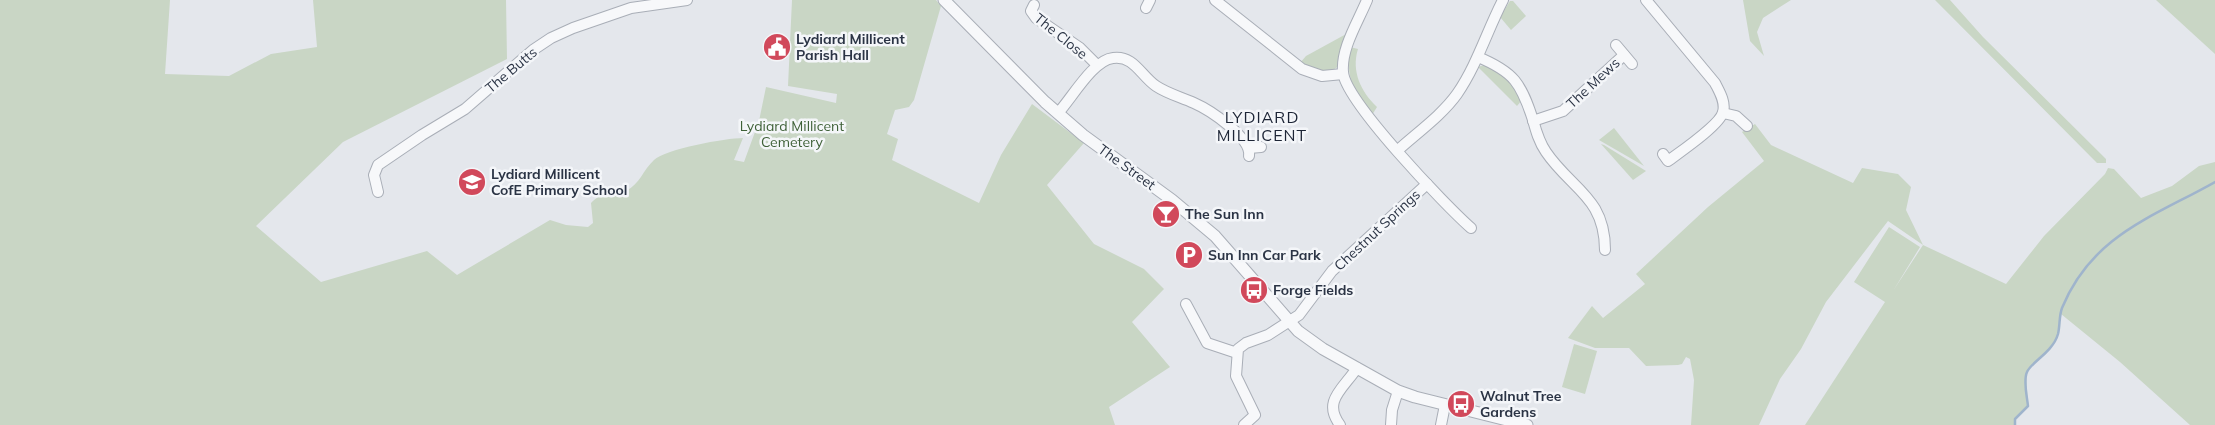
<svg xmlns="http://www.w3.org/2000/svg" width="2215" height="425" font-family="Mulish,sans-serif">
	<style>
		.green { fill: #c9d6c5 }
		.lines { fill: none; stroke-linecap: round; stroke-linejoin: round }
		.stream { stroke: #9fb4cc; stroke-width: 2.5 }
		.minor-casing { stroke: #a9aeb7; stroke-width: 12 }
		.tertiary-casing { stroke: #a9aeb7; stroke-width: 13 }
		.minor { stroke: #f7f8fa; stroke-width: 10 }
		.tertiary { stroke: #f7f8fa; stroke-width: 11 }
		.labels { text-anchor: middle; stroke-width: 5; stroke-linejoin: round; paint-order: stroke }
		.street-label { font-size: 14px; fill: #2b3445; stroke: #f4f6f9 }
		.poi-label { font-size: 14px; font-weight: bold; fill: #2b3445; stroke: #f4f6f9; text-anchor: start }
		.park-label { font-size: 14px; fill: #3f6138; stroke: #f4f6f9 }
		.quarter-label { font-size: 16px; letter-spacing: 1px; fill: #1d2536; stroke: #f4f6f9 }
	</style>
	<rect width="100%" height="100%" fill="#e4e7ec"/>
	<g class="green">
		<path d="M0,0H170L165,74L229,76L271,54L317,47L313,0H506L507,59L343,142L256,226L321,282L427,251L457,275L550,220L566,225L588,227L593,223L591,203C602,191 613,196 626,191C640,184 643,170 654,160C665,149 726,138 743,138L734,160L744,162L759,121L766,87L836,103L837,94L788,86L792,0H936L941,6L914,100L909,107L895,110L887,134L898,139L892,160L979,203L1001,155L1032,104L1084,143L1047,185L1094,244L1144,269L1164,289L1132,322L1170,367L1109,407L1115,425H0Z"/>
		<polygon points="1743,0 1791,0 1763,18 1757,32 1764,56 1750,41"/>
		<polygon points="1935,0 1950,0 1983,37 2106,159 2106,163 2097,163"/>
		<polygon points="2156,0 2215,0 2215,54"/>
		<polygon points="1510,1 1513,1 1526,16 1511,30 1500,17"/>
		<polygon points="1348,33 1339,66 1328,73 1300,63 1306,56"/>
		<path d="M1350,47L1358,49C1351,71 1361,92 1377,107L1372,115C1352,92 1346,76 1350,47Z"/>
		<path d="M1484,65C1505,74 1510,80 1522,100L1517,106L1478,67Z"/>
		<polygon points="1755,124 1771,145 1853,183 1862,168 1898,174 1911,187 1906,210 1923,245 2006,284 2044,236 2105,174 2108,168 2114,169 2141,198 2172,186 2199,166 2215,162 2215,425 2190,425 2120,362 2061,314 2058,335 2046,354 2032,365 2026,374 2028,406 2015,419 2015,425 1805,425 1885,302 1854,282 1889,227 1920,247 1893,291 1923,245 1888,221 1826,302 1801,349 1780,379 1759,425 1691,425 1694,380 1690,359 1686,357 1682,364 1678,365 1646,366 1629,348 1595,348 1568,338 1592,306 1603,318 1645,284 1636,274 1708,207 1764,161 1742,132"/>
		<polygon points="1614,128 1644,166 1599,140"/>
		<polygon points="1601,144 1604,145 1646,171 1633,180"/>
		<polygon points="1574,344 1597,351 1585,394 1562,387"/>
	</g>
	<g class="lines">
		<path class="stream" d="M2015,425V419L2028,406C2027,396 2023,381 2027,372C2031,362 2053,352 2058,334C2060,326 2059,316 2062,308C2092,235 2153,217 2215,182"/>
		<defs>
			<g id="minor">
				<polyline points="1215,0 1302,69 1322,76 1343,74"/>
				<path d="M1367,0C1358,22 1341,48 1343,72C1345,101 1446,206 1471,228"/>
				<path d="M1646,0L1715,83C1719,91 1726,102 1723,112C1720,125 1680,152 1668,161L1663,154"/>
				<polyline points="1034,5 1031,11 1036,18 1080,48 1097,65"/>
				<polyline points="1146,8 1150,0"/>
				<polyline points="1616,45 1632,64"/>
				<path d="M1478,57C1514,72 1521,83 1533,120C1536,131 1539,142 1546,152C1571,189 1605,197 1605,250"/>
				<path d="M1058,113C1072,98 1093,60 1113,58C1134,55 1141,76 1156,86C1168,94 1181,97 1194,103C1210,110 1252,138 1249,156"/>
				<polyline points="1723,113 1736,116 1747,126"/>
				<polyline points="1533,121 1563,111 1624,55"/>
				<polyline points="1249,148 1261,147"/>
				<path d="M1398,150C1418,132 1442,115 1457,94C1477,65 1487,31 1503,0"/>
				<polyline points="378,192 374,175 378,165 422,135 465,109 533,50 551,38 573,28 631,8 687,0"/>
				<polyline points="1186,304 1207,343 1237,353"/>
				<polyline points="1244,425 1255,415 1236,376 1238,349 1246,343 1268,335 1299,315 1332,271 1427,184"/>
				<path d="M1340,425C1322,401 1343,389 1357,368"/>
				<polyline points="1391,425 1392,410 1398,391"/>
				<polyline points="1441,425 1445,405"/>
			</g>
			<polyline id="tertiary" points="944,0 1045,102 1083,135 1172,200 1215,236 1298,331 1323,349 1398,391 1415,397 1527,425"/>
		</defs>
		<use href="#minor" class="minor-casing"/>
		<use href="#tertiary" class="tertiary-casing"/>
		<use href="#minor" class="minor"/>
		<use href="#tertiary" class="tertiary"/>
	</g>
	<defs>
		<symbol id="civic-disc" viewBox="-11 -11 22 22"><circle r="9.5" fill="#d1495b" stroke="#f4f6f9"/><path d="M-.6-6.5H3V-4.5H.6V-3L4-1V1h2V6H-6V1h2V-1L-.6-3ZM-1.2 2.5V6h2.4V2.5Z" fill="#fff"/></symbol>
		<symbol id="school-disc" viewBox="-11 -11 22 22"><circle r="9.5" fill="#d1495b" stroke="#f4f6f9"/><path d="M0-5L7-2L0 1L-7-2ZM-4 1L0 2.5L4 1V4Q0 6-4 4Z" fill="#fff"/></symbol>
		<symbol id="bar-disc" viewBox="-11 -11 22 22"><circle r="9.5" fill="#d1495b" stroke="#f4f6f9"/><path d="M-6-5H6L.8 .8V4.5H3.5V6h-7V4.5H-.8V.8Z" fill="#fff"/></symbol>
		<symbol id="parking-disc" viewBox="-11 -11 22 22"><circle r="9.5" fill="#d1495b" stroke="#f4f6f9"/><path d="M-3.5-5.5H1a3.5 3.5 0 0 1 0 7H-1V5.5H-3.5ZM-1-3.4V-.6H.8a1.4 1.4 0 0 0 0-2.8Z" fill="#fff"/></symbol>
		<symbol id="bus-disc" viewBox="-11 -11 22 22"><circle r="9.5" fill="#d1495b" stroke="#f4f6f9"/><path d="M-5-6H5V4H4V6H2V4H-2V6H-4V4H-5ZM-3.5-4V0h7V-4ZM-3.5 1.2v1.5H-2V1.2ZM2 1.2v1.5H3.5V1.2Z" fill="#fff"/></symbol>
	</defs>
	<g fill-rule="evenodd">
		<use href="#civic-disc" x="761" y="31" width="32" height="32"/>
		<use href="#school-disc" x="456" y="166" width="32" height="32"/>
		<use href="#bar-disc" x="1150" y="198" width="32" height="32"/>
		<use href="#parking-disc" x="1173" y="239" width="32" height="32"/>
		<use href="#bus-disc" x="1238" y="274" width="32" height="32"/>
		<use href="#bus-disc" x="1445" y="388" width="32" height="32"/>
	</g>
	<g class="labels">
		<g class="street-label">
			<text transform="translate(1061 36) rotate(39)" y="5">The Close</text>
			<text transform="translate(511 70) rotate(-40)" y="5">The Butts</text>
			<text transform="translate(1593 83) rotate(-43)" y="5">The Mews</text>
			<text transform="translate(1127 167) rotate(36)" y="5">The Street</text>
			<text transform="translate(1377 230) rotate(-43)" y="5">Chestnut Springs</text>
		</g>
		<g class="poi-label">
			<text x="796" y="44">Lydiard Millicent<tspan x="796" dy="16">Parish Hall</tspan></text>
			<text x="491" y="179">Lydiard Millicent<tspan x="491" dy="16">CofE Primary School</tspan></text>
			<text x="1185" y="219">The Sun Inn</text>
			<text x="1208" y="260">Sun Inn Car Park</text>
			<text x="1273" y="295">Forge Fields</text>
			<text x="1480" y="401">Walnut Tree<tspan x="1480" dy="16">Gardens</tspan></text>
		</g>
		<g class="park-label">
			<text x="792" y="131">Lydiard Millicent<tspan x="792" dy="16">Cemetery</tspan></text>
		</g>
		<g class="quarter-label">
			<text x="1262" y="123">LYDIARD<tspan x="1262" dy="18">MILLICENT</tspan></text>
		</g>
	</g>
</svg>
